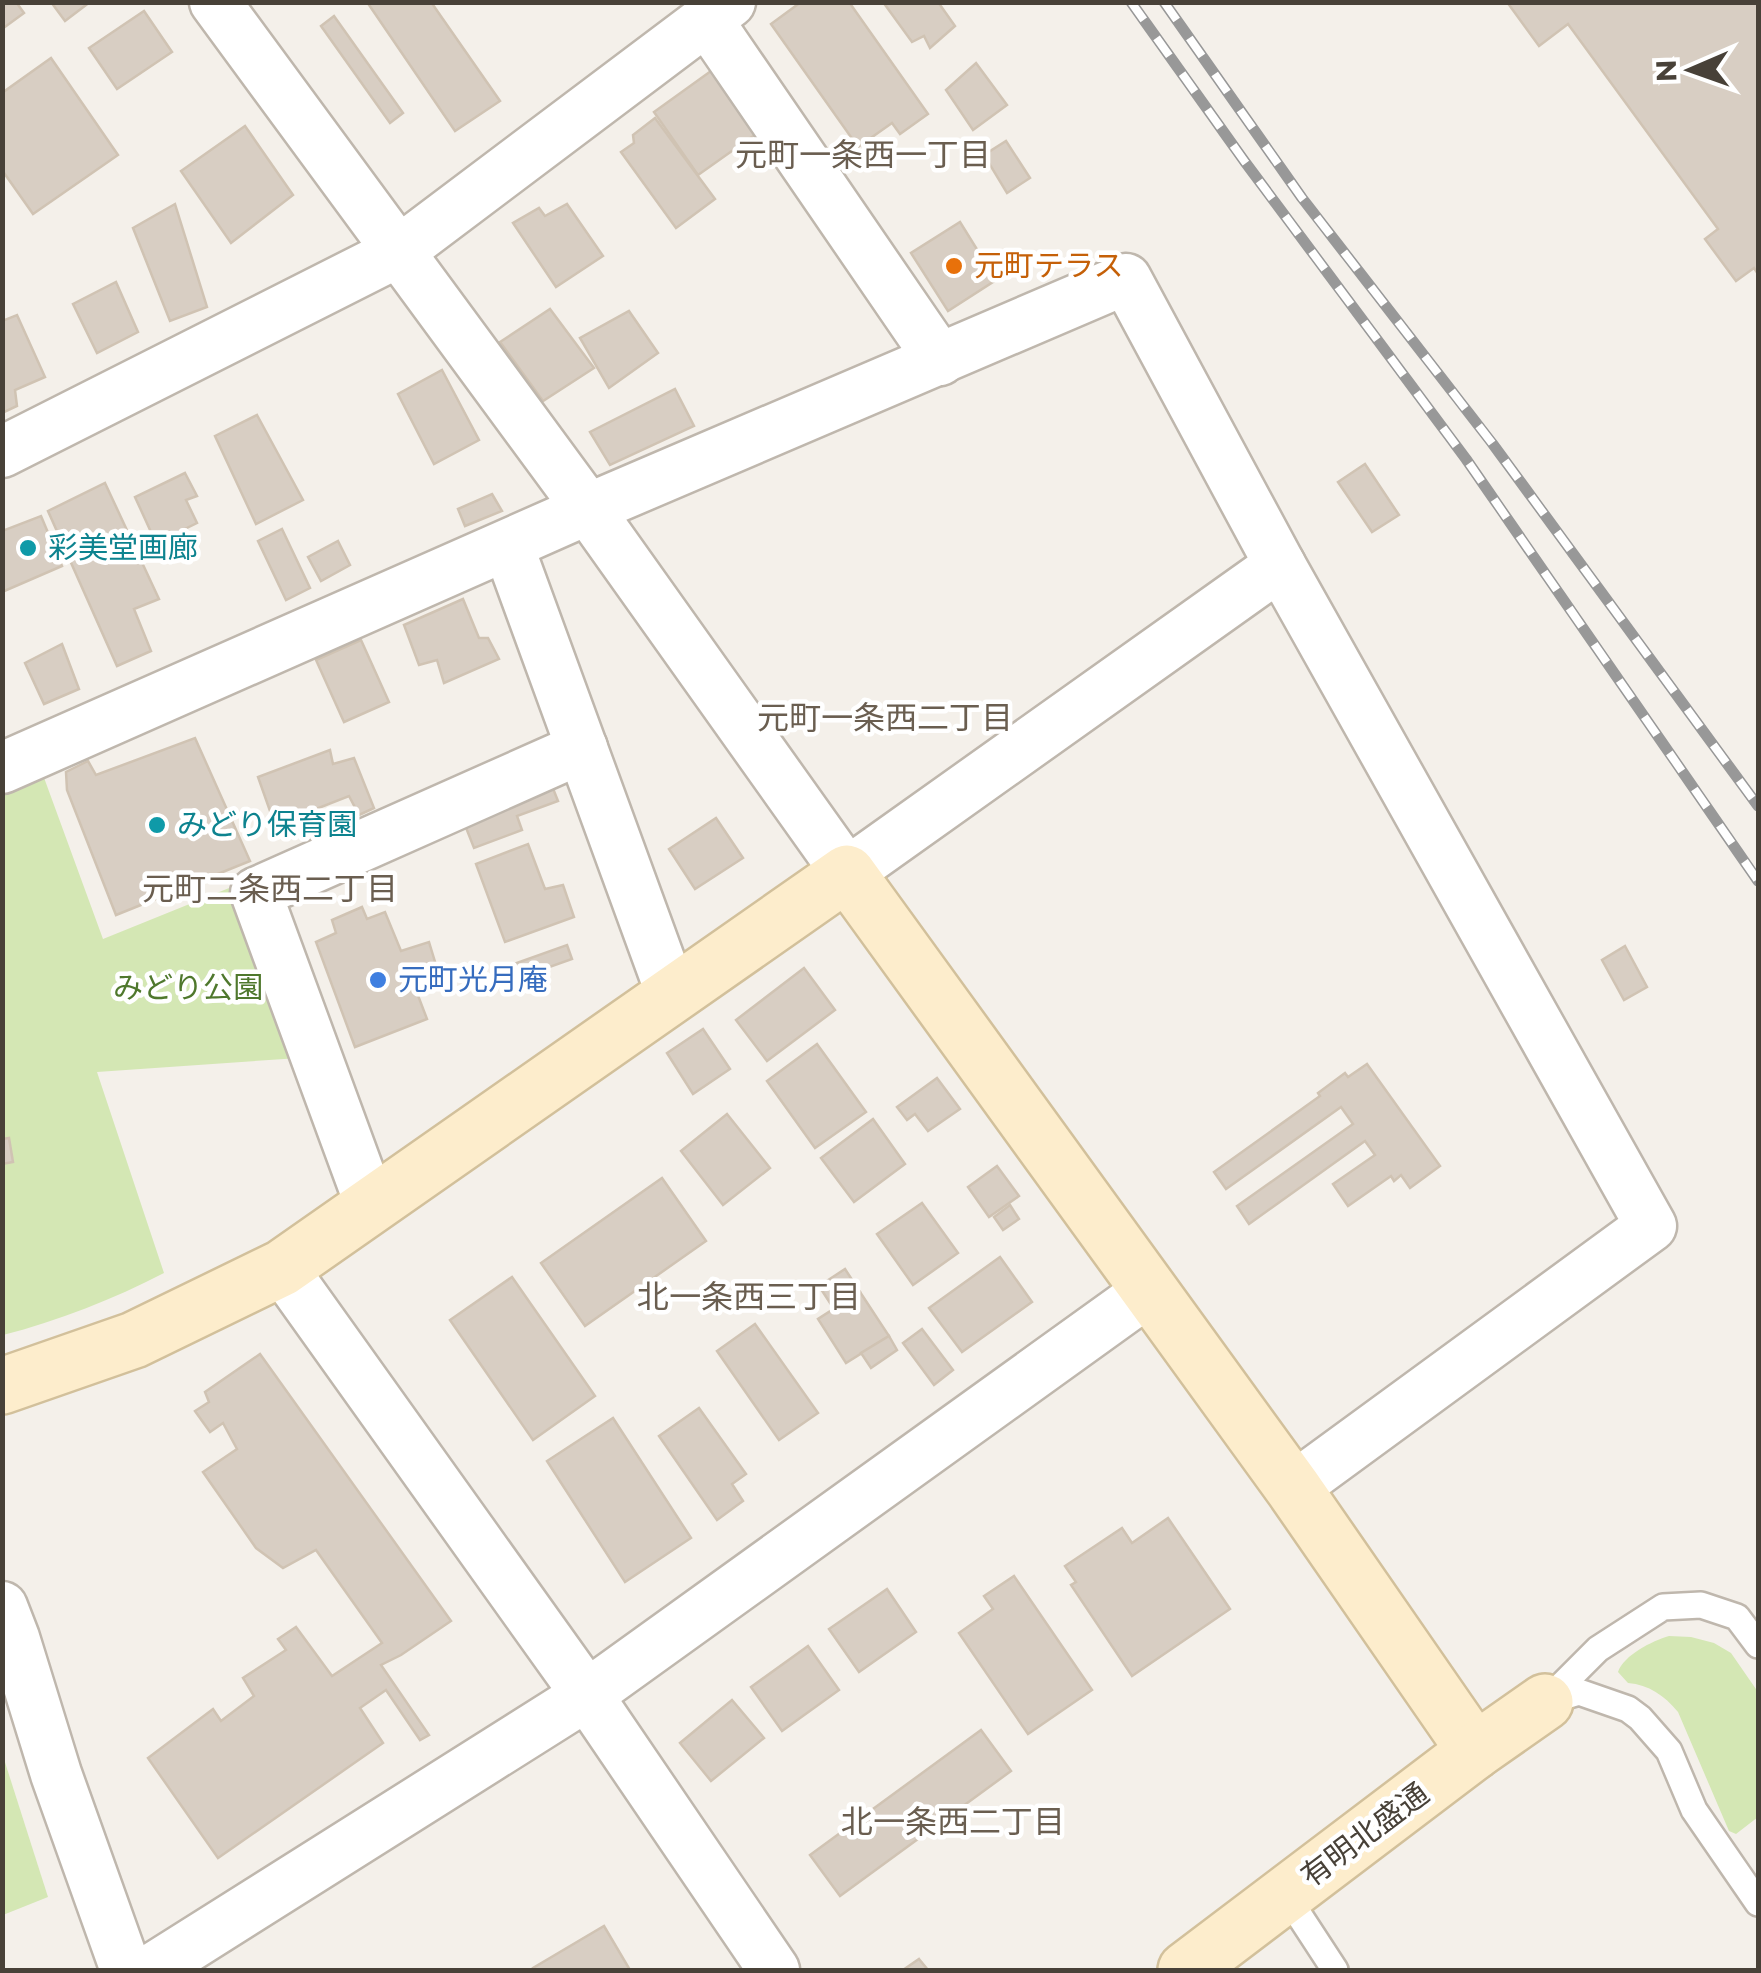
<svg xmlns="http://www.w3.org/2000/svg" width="1761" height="1973" font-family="Montserrat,'Noto Sans JP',sans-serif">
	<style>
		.green { fill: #d4e7b4 }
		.building { fill: #d8cec3; stroke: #d0c3b3; stroke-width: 2.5 }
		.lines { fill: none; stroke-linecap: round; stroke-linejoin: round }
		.lane-casing { stroke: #bfb7ad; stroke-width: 30 }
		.street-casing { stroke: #bfb7ad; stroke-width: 55 }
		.secondary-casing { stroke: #d2c09b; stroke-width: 60 }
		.lane { stroke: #fff; stroke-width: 25 }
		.street { stroke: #fff; stroke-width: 50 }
		.secondary { stroke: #fdedcc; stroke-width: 55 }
		.rail-casing { stroke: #989898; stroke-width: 11 }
		.rail { stroke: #fff; stroke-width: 8; stroke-dasharray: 22; stroke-linecap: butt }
		.food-dot { fill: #e8710a; stroke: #fff; stroke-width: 4 }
		.culture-dot { fill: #0f9aa8; stroke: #fff; stroke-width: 4 }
		.shop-dot { fill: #3f7fe0; stroke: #fff; stroke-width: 4 }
		.labels { text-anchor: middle; stroke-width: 9; stroke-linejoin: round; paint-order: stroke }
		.food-label { font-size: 30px; fill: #c56008; stroke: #fff; text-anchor: start }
		.culture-label { font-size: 30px; fill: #0d838f; stroke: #fff; text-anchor: start }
		.shop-label { font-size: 30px; fill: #366cbe; stroke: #fff; text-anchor: start }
		.park-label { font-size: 30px; fill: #4f782d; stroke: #fff }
		.street-label { font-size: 30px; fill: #484138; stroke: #fff }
		.neighbourhood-label { font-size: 32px; fill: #6a5e50; stroke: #fff }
	</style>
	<rect width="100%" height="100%" fill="#f4f0ea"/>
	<g class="green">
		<path d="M39,764L103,939L239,884L299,1058L97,1072L164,1273C114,1299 58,1321 3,1335V779Z"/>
		<path d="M1669,1636L1691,1637L1714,1643L1731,1653L1758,1692V1817L1736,1834L1729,1831L1678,1712C1664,1695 1649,1685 1628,1683L1618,1672C1624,1655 1652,1641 1669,1636Z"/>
		<polygon points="3,1756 48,1897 3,1915 2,1915"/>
	</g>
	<g class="building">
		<polygon points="2,2 16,2 24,13 2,29"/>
		<polygon points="51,2 90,2 65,21"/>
		<polygon points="367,2 431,2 500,101 455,131"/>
		<polygon points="801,2 849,2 928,114 900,134 892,123 858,147 771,24"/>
		<polygon points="883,2 938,2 955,26 930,48 924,36 912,42"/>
		<polygon points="1507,2 1758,2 1758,274 1754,268 1736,281 1705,239 1718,229 1568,24 1539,46"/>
		<polygon points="144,11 172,52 117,89 89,48"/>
		<polygon points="334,16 403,113 390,123 321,26"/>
		<polygon points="51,58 118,155 33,214 2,170 2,93"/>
		<polygon points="976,63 1007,105 973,130 946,90"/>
		<polygon points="718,66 763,129 698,175 654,112"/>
		<polygon points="655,118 715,199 676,228 621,152 634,143 633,135"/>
		<polygon points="245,126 293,195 231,243 181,171"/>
		<polygon points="1006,141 1030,178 1007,193 984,155"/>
		<polygon points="175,204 207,307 170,321 133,228"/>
		<polygon points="567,204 603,256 556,287 513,223 539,208 545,216"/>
		<polygon points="960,222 996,280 948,311 911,253"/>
		<polygon points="116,282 138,332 97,353 73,304"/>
		<polygon points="550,309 594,368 543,401 500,342"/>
		<polygon points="629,311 658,353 609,388 580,338"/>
		<polygon points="17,315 45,377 15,390 17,406 2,413 2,321"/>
		<polygon points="442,370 479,440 434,464 398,394"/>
		<polygon points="675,389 694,426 610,465 590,432"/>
		<polygon points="257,415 303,500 256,524 215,436"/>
		<polygon points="1365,464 1399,515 1372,532 1338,482"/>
		<polygon points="185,473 197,496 186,500 197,523 156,543 135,497"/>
		<polygon points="105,483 159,599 134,609 151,651 117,666 48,511"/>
		<polygon points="492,494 502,511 465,526 458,509"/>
		<polygon points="41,516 62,566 2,592 2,531"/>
		<polygon points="282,529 310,588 286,600 258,541"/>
		<polygon points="338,541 350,565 321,581 308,557"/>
		<polygon points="463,599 479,638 488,638 499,659 444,683 437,660 419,665 404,625"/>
		<polygon points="361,640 389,702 344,722 316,660"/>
		<polygon points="62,644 79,689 44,704 25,663"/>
		<polygon points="195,738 250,861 116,915 67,790 66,772 88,761 96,775"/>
		<polygon points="330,750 333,764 354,758 374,808 359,815 349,796 275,825 258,777"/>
		<polygon points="552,786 558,801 517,816 522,830 474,848 463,820"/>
		<polygon points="716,818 743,858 695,889 669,849"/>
		<polygon points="528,844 545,889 563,885 574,917 505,942 476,864"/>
		<polygon points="362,907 367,919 385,912 401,951 429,942 439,975 414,985 427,1019 355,1047 316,942 336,933 332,920"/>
		<polygon points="567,945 572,959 513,980 508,966"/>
		<polygon points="1625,946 1647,987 1624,1000 1602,960"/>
		<polygon points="804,968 835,1010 767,1061 736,1020"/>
		<polygon points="703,1029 730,1069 693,1094 667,1053"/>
		<polygon points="817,1044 866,1112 815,1148 767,1081"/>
		<polygon points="1367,1064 1440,1166 1410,1188 1401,1175 1394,1181 1391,1176 1348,1206 1333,1184 1375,1155 1365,1141 1249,1224 1237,1206 1353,1124 1341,1107 1226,1189 1214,1172 1320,1096 1318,1093 1345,1073 1348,1077"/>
		<polygon points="937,1078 960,1109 928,1131 915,1114 907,1120 897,1107"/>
		<polygon points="727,1114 770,1168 723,1205 681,1151"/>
		<polygon points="873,1119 905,1164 854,1202 821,1158"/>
		<polygon points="9,1138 13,1162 2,1164 2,1139"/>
		<polygon points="997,1166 1019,1196 989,1217 968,1187"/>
		<polygon points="662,1178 706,1241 585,1326 541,1263"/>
		<polygon points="922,1203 958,1253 913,1285 877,1234"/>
		<polygon points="1010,1205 1019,1219 1003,1230 994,1217"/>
		<polygon points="1000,1257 1032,1302 962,1352 929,1308"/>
		<polygon points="845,1269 860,1292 834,1309 819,1286"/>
		<polygon points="512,1277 595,1396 533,1440 450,1320"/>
		<polygon points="860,1292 889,1336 846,1363 818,1319"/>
		<polygon points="755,1324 818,1413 779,1440 717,1351"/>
		<polygon points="922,1329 953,1370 934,1385 903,1343"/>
		<polygon points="889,1336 897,1350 871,1368 861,1353"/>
		<polygon points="260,1354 451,1621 401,1655 381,1665 429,1735 420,1740 386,1690 360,1708 383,1743 218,1858 148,1758 213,1709 221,1721 254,1696 243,1678 286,1650 278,1639 296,1627 332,1676 382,1643 316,1550 283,1568 256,1548 203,1472 237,1449 223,1423 210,1432 195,1411 209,1402 205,1392"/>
		<polygon points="699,1408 746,1474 732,1484 743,1501 717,1520 659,1436"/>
		<polygon points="613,1418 691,1538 625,1582 547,1461"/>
		<polygon points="1168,1518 1230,1609 1132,1676 1071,1585 1076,1582 1065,1566 1122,1528 1132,1543"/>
		<polygon points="1014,1576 1092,1690 1028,1734 959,1633 993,1609 984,1596"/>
		<polygon points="887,1589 916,1632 859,1672 829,1629"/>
		<polygon points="808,1646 839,1690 782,1731 751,1687"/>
		<polygon points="732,1700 764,1738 711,1781 680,1743"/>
		<polygon points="981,1730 1011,1771 840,1896 810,1855"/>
		<polygon points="604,1926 630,1970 534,1970 533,1968"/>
		<polygon points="919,1959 928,1970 903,1970"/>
	</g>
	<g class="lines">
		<defs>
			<g id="lane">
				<polyline points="1548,1699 1598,1649 1663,1607 1701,1605 1737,1617 1758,1645"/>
				<polyline points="1545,1702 1579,1692 1628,1709 1640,1718 1669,1751 1694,1810 1758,1903"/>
				<polyline points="1286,1895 1335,1970"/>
			</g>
			<g id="street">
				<polyline points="215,2 588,509 847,873 1280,565"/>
				<polyline points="707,20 940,360"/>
				<polyline points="2,452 398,252 730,2"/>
				<polyline points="508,546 672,995"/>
				<polyline points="2,768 588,509 1126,279 1280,565 1651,1226 1293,1488"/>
				<polyline points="371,1206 256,893 582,748"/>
				<polyline points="282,1268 587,1695 774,1970"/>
				<polyline points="2,1607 14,1638 56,1774 126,1970"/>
				<polyline points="151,1970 587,1695 1150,1290"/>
			</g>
			<g id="secondary">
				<polyline points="2,1386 134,1340 282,1268 847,873 1293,1488 1475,1751"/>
				<polyline points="1186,1970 1475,1751 1545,1702"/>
			</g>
		</defs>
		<use href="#lane" class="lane-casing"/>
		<use href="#street" class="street-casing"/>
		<use href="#secondary" class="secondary-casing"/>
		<use href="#lane" class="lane"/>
		<use href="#street" class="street"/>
		<use href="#secondary" class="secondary"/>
		<defs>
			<g id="rail">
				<polyline points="1131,2 1245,162 1466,459 1758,881"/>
				<polyline points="1164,2 1302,198 1492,443 1758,806"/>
			</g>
		</defs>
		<use href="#rail" class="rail-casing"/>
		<use href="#rail" class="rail"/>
	</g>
	<circle class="food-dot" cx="954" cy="266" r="10"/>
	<g class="culture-dot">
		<circle cx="28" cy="548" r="10"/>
		<circle cx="157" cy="825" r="10"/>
	</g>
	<circle class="shop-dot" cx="378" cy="980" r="10"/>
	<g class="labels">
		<g class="food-label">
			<text x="974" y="276">元町テラス</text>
		</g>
		<g class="culture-label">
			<text x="48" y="558">彩美堂画廊</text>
			<text x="177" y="835">みどり保育園</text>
		</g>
		<g class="shop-label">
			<text x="398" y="990">元町光月庵</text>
		</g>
		<g class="park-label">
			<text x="188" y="998">みどり公園</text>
		</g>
		<g class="street-label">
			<text transform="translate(1365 1835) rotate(-37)" y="10">有明北盛通</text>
		</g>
		<g class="neighbourhood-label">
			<text x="863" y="166">元町一条西一丁目</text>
			<text x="885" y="729">元町一条西二丁目</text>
			<text x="270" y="900">元町二条西二丁目</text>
			<text x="749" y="1308">北一条西三丁目</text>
			<text x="953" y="1833">北一条西二丁目</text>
		</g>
	</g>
	<rect width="1761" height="1973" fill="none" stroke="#484138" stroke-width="10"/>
	<g transform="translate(1691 70) rotate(268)" stroke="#ffffff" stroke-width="8" paint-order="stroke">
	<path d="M0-8L18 38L0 25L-18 38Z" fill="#484138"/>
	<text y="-15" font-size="28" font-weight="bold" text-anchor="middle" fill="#484138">N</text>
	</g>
</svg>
